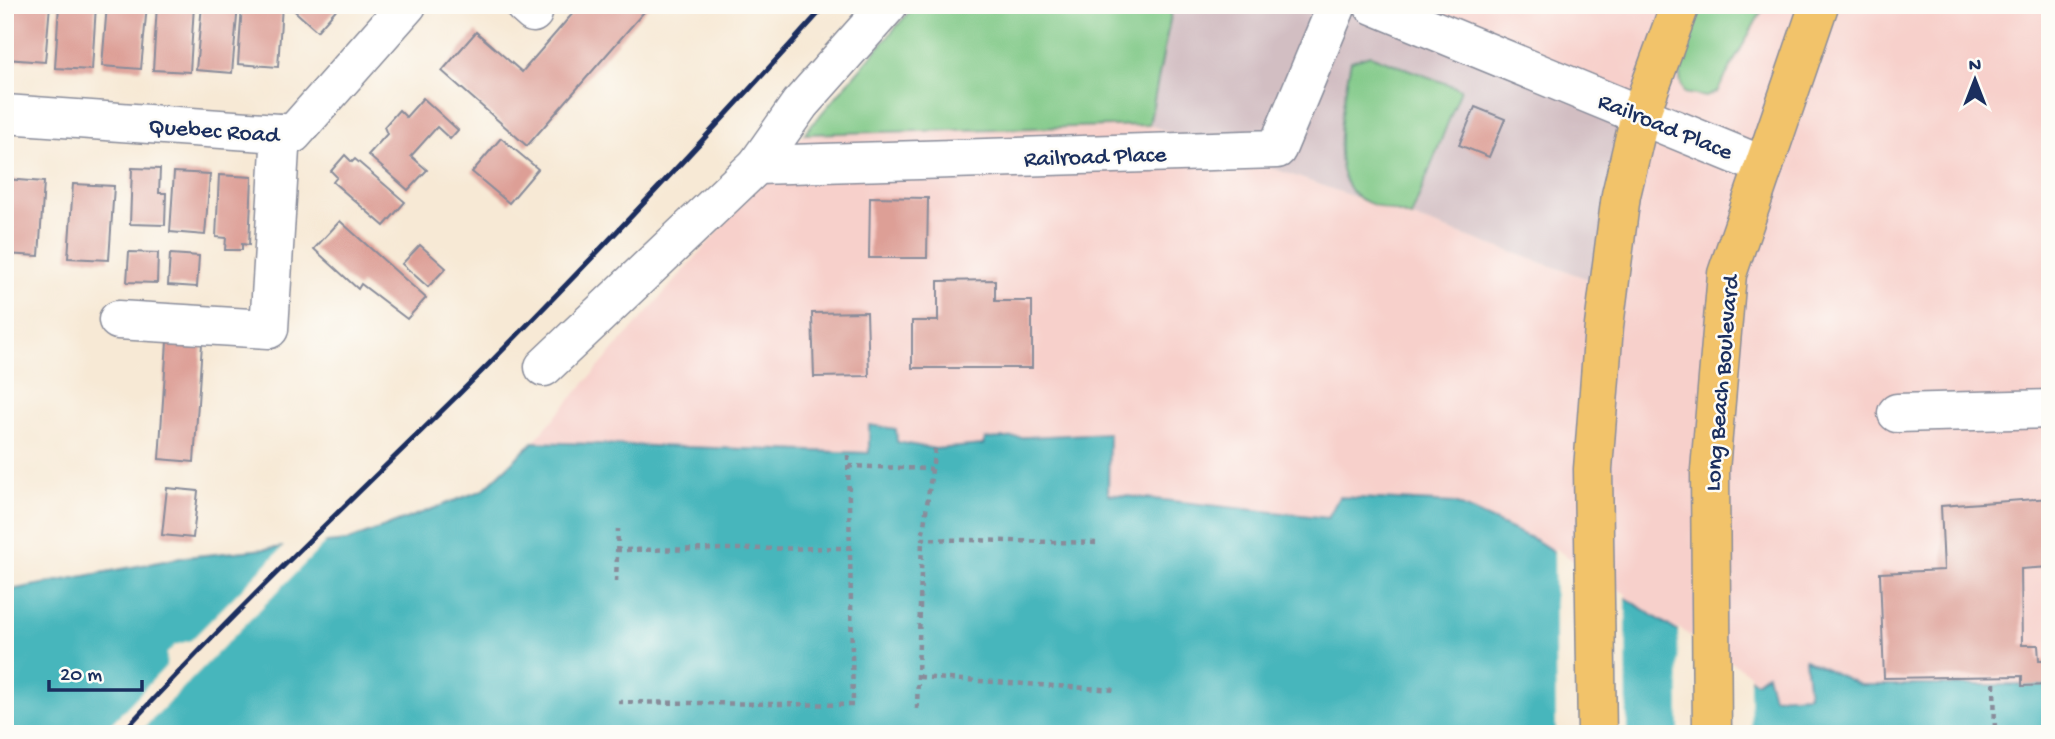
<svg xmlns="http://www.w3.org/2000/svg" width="2055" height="739" font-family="'Gochi Hand',sans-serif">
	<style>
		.built { fill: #f7d0cb }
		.industrial { fill: #d2bec2 }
		.green { fill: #7fc886; stroke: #4d7c72; stroke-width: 2 }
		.water { fill: #46b6bc; stroke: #30728d; stroke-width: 2 }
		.pier { fill: #f7e9d5 }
		.building { fill: #dd9f96 }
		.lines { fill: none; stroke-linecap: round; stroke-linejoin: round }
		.minor-casing { stroke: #898c9a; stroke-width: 41 }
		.major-casing { stroke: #898c9a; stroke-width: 41 }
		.path { stroke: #898c9a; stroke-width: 4.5; stroke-dasharray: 5 5; stroke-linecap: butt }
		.minor { stroke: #fff; stroke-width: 38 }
		.major { stroke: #f2c36a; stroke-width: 38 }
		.rail { stroke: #1b2f5e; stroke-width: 5 }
		.labels { text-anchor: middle; stroke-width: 5; stroke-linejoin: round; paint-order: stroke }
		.street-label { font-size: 24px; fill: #1b2f5e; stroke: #fdfcf7 }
	</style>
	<rect width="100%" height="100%" fill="#fdfcf7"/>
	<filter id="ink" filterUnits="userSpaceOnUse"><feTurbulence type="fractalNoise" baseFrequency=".0143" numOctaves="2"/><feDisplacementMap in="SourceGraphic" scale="14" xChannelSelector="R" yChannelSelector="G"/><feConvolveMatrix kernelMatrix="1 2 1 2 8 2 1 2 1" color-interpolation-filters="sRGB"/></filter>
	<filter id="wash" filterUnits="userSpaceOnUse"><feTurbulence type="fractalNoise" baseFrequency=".00686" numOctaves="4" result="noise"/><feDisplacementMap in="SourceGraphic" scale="28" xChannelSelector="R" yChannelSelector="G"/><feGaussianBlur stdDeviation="1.57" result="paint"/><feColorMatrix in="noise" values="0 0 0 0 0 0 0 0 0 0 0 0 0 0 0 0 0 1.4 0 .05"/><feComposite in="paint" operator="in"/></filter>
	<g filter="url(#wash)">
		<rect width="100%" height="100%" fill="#f7e9d5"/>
		<polygon class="built" points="1431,5 2050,5 2050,685 1860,685 1806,660 1809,695 1772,697 1756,683 1537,541 1455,503 1328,518 1107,494 1109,434 935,449 897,442 869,426 870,453 848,454 533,442 804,134 1149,125 1597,282 1426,19"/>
		<polygon class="industrial" points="1173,5 1431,5 1426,18 1634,103 1597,282 1149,125"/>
		<g class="green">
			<polygon points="915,5 1173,5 1149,125 804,134"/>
			<path d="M1702,5H1765L1717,92L1706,97L1684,93C1671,67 1693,31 1702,5Z"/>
			<path d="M1370,55L1461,89L1411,217C1395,211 1373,207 1359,198C1325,177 1345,92 1351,61Z"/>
		</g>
		<polygon class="water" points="869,425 896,429 897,442 935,449 983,445 985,439 1109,433 1108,494 1328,518 1339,497 1455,503 1537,541 1756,682 1767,674 1773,697 1809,695 1805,659 1860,685 2050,685 2050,734 5,734 5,591 185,557 347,541 483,490 533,442 869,453"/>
		<g class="pier">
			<polygon points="328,540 138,734 101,734 166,666 167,653 175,645 191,640 286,544"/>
			<polygon points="1554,548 1626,594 1627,734 1556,734"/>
			<polygon points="1678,628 1750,674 1751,734 1679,734"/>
		</g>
		<g id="blocks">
			<g class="building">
				<polygon points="10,5 50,5 45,62 6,59"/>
				<polygon points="59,5 96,5 92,70 55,68"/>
				<polygon points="107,5 147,5 141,69 102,66"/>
				<polygon points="157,5 194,5 190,72 153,70"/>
				<polygon points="202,5 238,5 232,73 196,70"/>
				<polygon points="242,5 282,5 278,67 238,64"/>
				<polygon points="288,5 340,5 317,31"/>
				<polygon points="580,5 650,5 527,146 442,71 476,32 522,72"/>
				<polygon points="423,98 458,130 450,139 437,127 411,156 427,170 408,190 368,155 387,134 384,127 399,110 406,117"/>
				<polygon points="1475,107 1505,119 1489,157 1459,145"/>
				<polygon points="501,138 538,169 509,203 472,172"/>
				<polygon points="345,155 352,162 355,159 405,202 384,226 333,182 337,177 331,171"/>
				<polygon points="132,168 160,169 159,193 166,193 165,225 130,224"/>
				<polygon points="174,172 210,174 205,235 170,232"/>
				<polygon points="219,175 252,177 249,245 242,244 242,250 225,250 226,238 216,237"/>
				<polygon points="5,179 44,182 39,256 5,254"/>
				<polygon points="73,184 114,186 109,260 68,258"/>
				<polygon points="870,197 928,198 927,258 869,258"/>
				<polygon points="340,221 426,298 407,319 361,284 358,289 314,249"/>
				<polygon points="420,245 446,268 428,287 402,264"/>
				<polygon points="129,252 158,253 157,283 127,282"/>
				<polygon points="170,254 199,256 197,287 168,285"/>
				<polygon points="995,280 995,301 1032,301 1032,368 912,368 912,321 938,321 938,281"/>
				<polygon points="867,312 869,376 814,377 812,313"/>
				<polygon points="167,342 202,344 194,462 159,459"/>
				<polygon points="167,488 198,491 193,538 162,535"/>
				<polygon points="2050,498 2050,567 2021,569 2022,645 2038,645 2039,660 2050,660 2050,685 2022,686 2022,676 1884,678 1880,573 1944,570 1941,506"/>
			</g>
		</g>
	</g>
	<g filter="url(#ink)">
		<use href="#blocks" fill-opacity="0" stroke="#898c9a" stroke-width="2"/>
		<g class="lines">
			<defs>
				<g id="minor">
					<polyline points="524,5 533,13"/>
					<polyline points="1373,5 1764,166"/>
					<polyline points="5,114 293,134 407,5"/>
					<polyline points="757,165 1277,149 1337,5"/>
					<polyline points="118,320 269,329 281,133"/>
					<polyline points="544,367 757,165 800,104 888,5"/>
					<polyline points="1897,413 2050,409"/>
				</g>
				<g id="major">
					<polyline points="1597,734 1593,469 1604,326 1621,195 1640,115 1680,5"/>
					<polyline points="1712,734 1710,470 1727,274 1819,5"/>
				</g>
			</defs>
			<use href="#minor" class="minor-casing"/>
			<use href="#major" class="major-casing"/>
			<g class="path">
				<polyline points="935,449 922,539 1099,543"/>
				<polyline points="848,466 932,469"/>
				<polyline points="616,550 848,548"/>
				<polyline points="616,582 618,529"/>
				<polyline points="919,677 1116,690"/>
				<polyline points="1994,683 1995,734"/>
				<polyline points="618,702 853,705 848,454"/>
				<polyline points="917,709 922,539"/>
			</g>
			<use href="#minor" class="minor"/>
			<use href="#major" class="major"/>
			<path class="rail" d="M121,734C230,615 346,505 460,393C586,267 707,137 826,5"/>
		</g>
	</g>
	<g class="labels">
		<g class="street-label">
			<text transform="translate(1666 125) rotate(22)" y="8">Railroad Place</text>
			<text transform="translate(214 129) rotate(4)" y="8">Quebec Road</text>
			<text transform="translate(1095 155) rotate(-2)" y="8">Railroad Place</text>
			<text transform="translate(1720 383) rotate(-85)" y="8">Long Beach Boulevard</text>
		</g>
	</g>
	<rect width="2055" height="739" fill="none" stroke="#fdfcf7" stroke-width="28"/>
	<g transform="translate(1975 80)" stroke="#fdfcf7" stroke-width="5" paint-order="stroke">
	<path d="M0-5L12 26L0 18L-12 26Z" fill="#1b2f5e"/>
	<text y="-10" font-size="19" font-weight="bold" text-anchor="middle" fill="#1b2f5e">N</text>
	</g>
	<path d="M49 680v10h93v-10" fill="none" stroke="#1b2f5e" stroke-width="3.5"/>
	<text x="60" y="680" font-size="21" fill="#1b2f5e" stroke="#fdfcf7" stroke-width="5" paint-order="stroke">20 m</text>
</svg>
